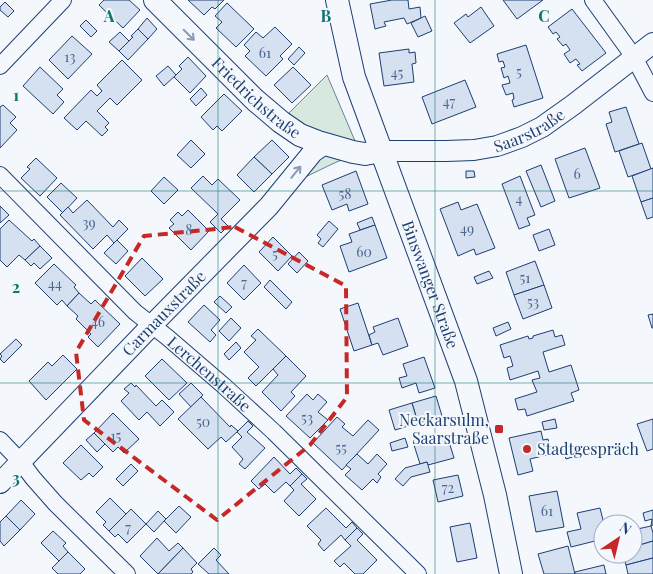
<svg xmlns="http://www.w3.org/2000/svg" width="653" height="574" font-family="'Playfair Display',serif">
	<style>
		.green { fill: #d7e8df; stroke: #687fa3 }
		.building { fill: #d5e0f0; stroke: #1d3f73 }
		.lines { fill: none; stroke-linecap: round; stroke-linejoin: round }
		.minor-casing { stroke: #1d3f73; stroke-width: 18 }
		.tertiary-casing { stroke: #1d3f73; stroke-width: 22 }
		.secondary-casing { stroke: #1d3f73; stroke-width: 24 }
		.minor { stroke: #f4f7fb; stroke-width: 16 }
		.tertiary { stroke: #f4f7fb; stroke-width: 20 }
		.secondary { stroke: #f4f7fb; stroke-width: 22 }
		.oneway { stroke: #889bb7 }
		.marked { fill: none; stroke: #c62828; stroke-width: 4; stroke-dasharray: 10 6; stroke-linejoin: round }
		.grid { fill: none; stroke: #0f766e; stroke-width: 1; stroke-opacity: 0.55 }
		.poi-dot { fill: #c62828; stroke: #f4f7fb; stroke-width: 2 }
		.labels { text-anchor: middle; stroke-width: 4; stroke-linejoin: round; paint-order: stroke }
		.number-label { font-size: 14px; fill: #4b6792 }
		.street-label { font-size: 16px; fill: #1d3f73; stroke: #f4f7fb }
		.poi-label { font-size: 16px; fill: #1d3f73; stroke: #f4f7fb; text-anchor: end }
		.grid-label { font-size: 16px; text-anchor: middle; font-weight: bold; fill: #0f766e; stroke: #f4f7fb; stroke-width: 4; stroke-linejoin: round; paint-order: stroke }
	</style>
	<rect width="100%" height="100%" fill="#f4f7fb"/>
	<g class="green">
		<polygon points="327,75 358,148 332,139 286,116"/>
		<polygon points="354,154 328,166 289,185 312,156"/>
	</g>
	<g class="building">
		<polygon points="104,0 129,0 140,10 123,28 99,5"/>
		<polygon points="188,0 224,0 215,9 212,7 204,15"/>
		<polygon points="392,0 408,0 409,9 420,7 421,18 407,24 404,18 384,22 386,26 375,29 370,4"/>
		<polygon points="503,0 543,0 517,19"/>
		<polygon points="5,2 14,11 8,17 0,10 0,7"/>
		<polygon points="227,3 254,29 236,47 216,28 222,22 215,16"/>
		<polygon points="481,7 494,26 470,43 454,23 466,14 468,17"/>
		<polygon points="572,9 606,53 582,71 577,65 580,64 576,59 570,63 564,54 570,50 566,44 563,46 557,39 560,37 556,32 553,34 548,27"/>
		<polygon points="425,16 432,31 418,37 411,23"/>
		<polygon points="147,18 157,29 148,39 138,29"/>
		<polygon points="86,20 97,31 91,37 80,26"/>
		<polygon points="275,27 292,44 280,56 283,59 266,76 245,56 250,51 244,45 256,32 263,38"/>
		<polygon points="138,29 148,39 128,60 119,51 133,37 131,36"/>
		<polygon points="120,32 129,41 119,51 109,42"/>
		<polygon points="72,36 92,54 68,79 49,60"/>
		<polygon points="526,45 543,98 514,107 512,100 514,99 513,93 506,95 502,85 510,83 508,76 504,78 501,68 505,67 503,61 499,62 497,54"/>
		<polygon points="299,47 305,53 294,65 288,59"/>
		<polygon points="409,49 409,53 415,52 416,63 412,64 414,82 384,86 379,53"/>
		<polygon points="188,57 206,76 190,93 174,77 182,69 179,66"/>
		<polygon points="122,60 142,80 117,105 110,98 97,111 109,123 105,127 108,130 102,136 86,121 77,130 64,118 91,90 97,96 102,91 97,85"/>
		<polygon points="168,66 176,75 164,86 156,76"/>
		<polygon points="40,67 63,89 57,95 64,102 53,114 23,86"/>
		<polygon points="293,67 311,85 292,103 274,85"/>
		<polygon points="465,80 476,107 432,124 422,97"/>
		<polygon points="201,88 207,95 196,106 190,99"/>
		<polygon points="224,94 242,111 222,131 217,126 213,130 201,117"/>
		<polygon points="3,105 16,117 10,123 17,130 0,148 0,107"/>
		<polygon points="626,107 639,144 615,152 606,124 612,122 609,112"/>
		<polygon points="191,140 205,154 191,168 177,155"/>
		<polygon points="272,140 289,157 272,174 254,157"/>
		<polygon points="642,143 651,169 628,177 619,151"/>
		<polygon points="585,148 600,188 569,198 555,159"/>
		<polygon points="254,157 272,174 254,192 237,175"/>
		<polygon points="36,158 57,178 40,196 21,178 30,169 27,167"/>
		<polygon points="541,165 555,201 541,207 526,171"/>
		<polygon points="653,168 653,198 641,202 632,176"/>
		<polygon points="356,171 368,204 349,211 347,204 332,210 322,185"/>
		<polygon points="466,171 474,171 475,177 466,178"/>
		<polygon points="203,176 212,185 218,179 240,200 221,219 228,226 221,233 210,222 218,214 191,188"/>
		<polygon points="520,176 535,215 527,218 530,225 519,229 502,184"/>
		<polygon points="164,177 178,190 164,204 151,191"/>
		<polygon points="61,183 77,198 63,213 47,197"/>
		<polygon points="653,198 653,217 647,219 641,202"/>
		<polygon points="87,200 113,227 119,220 128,229 114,243 107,235 93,249 60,215 68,207 73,213"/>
		<polygon points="458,202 461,210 477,204 495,248 476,255 474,249 458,256 440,209"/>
		<polygon points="0,206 9,215 0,223"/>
		<polygon points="188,210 209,231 191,250 169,228 174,224 170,220 178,212 182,216"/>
		<polygon points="372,217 375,225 360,230 357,223"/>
		<polygon points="9,220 32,241 34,239 40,246 25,260 19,255 7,267 0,260 0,229"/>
		<polygon points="329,221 338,229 323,247 318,243 321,239 317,235"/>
		<polygon points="375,225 387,258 349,272 340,246 352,242 349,234"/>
		<polygon points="549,229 555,245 539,251 533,235"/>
		<polygon points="273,237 292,256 278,271 259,252"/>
		<polygon points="117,240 128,251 116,264 104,253"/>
		<polygon points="40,246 52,258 40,269 34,263 31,266 25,260"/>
		<polygon points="299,252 308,261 297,273 288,264"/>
		<polygon points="142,258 163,279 145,296 125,276"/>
		<polygon points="535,261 544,285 514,295 506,272"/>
		<polygon points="54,264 76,285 74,287 79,293 67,306 62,300 57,305 35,283"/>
		<polygon points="244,265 261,283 244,300 227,283"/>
		<polygon points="489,271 493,278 477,284 474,277"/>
		<polygon points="270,280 292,302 286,309 264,287"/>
		<polygon points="544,285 552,308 523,319 514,295"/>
		<polygon points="79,293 91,304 95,300 120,324 98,347 88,337 91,334 76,319 78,316 67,306"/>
		<polygon points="220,296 232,307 226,313 214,302"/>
		<polygon points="358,303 372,345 354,351 340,309"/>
		<polygon points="204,305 220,320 211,330 216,335 210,342 188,322"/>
		<polygon points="653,314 653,328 652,328 648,315"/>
		<polygon points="231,318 241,328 229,341 219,331"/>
		<polygon points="398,318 408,346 383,355 378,343 372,345 369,335 375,332 373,327"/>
		<polygon points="508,322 511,329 496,336 493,328"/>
		<polygon points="258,329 286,356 256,386 248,378 259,367 244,352 256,340 251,336"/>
		<polygon points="553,330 555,337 562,335 565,345 543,352 549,372 571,365 579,390 571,393 574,401 527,416 525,409 518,410 515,399 537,392 532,380 540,378 538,371 510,380 507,368 513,366 510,356 504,358 500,345 528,336 529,339 533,338 533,336"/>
		<polygon points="16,339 22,345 4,363 0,359 2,356 0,354"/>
		<polygon points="236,342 241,348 229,360 224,354"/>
		<polygon points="63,355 77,369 46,400 29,381 48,362 52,366"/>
		<polygon points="286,356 306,376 291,392 295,396 281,411 262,392 278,375 273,369"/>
		<polygon points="424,357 435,388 419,393 416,383 402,388 399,378 407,376 403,364"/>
		<polygon points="162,359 187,383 169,400 145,376"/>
		<polygon points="131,383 135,387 136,385 156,406 162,400 174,412 160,426 147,412 139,420 121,401 129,393 124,389"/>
		<polygon points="191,383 203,395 191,407 179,394"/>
		<polygon points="307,394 313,400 318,394 327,402 318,412 328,420 310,438 286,416"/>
		<polygon points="436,396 442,416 418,423 412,403"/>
		<polygon points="201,397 230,427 231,425 238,431 226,442 221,437 208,449 178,419"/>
		<polygon points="412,403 418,423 395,430 389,410"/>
		<polygon points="113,413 139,439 124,453 118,447 113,452 94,433"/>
		<polygon points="337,417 345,424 342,427 353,436 368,420 379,430 342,470 313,443"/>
		<polygon points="555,419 557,428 544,430 542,422"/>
		<polygon points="653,419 653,449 647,451 637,424"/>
		<polygon points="248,421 253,426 247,432 265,448 245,469 239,464 243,459 232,447 242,437 237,432"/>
		<polygon points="541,431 543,440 548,439 551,454 530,459 533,471 518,475 509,438"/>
		<polygon points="94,433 105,444 97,452 86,440"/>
		<polygon points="447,435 454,458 428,465 427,462 420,464 414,445"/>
		<polygon points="405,438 408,447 392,451 390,443"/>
		<polygon points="81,445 103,467 93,477 89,473 81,480 63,463"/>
		<polygon points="577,447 579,455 566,459 564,451"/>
		<polygon points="357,454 368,464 377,454 387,464 378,474 381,477 377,483 373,479 362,490 345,475 351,469 346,465"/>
		<polygon points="274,457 290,474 296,468 302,474 290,486 286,482 274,493 265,484 259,489 251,481"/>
		<polygon points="427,462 430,472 411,477 403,486 395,479 405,468"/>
		<polygon points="131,464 138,471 123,486 116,479"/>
		<polygon points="302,474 307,479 301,484 316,499 299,516 284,501 294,490 290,486"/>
		<polygon points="458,475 463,496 438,502 433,480"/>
		<polygon points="557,491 564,527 536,532 529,496"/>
		<polygon points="110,498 126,514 109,531 103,525 106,522 96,512"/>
		<polygon points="21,500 35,514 20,530 6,516"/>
		<polygon points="179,506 191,517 176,533 164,521"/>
		<polygon points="326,508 346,528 352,522 357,528 345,540 341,535 324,551 318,544 321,540 307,526"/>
		<polygon points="600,508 604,524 603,524 603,539 571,547 567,532 581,529 577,513"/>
		<polygon points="131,509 146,524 127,543 118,534 115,537 109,531"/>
		<polygon points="653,510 653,525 651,526 652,519 645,521 643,513"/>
		<polygon points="158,511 166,519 154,532 146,524"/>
		<polygon points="6,516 20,530 4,546 0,541 0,522"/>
		<polygon points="470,523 477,558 457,562 450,527"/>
		<polygon points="651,526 653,533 653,541 633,547 633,530"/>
		<polygon points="357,528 363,534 357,540 377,560 363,574 355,574 344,563 340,567 334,561 351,546 345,540"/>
		<polygon points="53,531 66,543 63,546 68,552 59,561 41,543"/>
		<polygon points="157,538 169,551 178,543 183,548 158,574 140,556"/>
		<polygon points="653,541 653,558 626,565 623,554 633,554 633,547"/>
		<polygon points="568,546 575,574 544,574 538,554"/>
		<polygon points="183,548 197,563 191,569 193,572 191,574 158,574"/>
		<polygon points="214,548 221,555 216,560 229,574 209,574 198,564"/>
		<polygon points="68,552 85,569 80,574 58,574 52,568"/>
		<polygon points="653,558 653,574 628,574 626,565"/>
		<polygon points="604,565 606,574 575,574 575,572"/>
	</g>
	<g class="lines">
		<defs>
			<g id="minor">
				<polyline points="593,0 634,57 653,93"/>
				<polyline points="0,66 63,0"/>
				<path id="s1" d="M0,175L135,312L167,337L224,386L274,432L418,574"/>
				<polyline points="0,440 21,462 33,478 55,503 127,574"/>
			</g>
			<g id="tertiary">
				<path id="s2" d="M381,151H446L474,150L497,146L522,137L542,127L573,105L653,43"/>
				<path id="s3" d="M0,483L152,325L269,206L313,152L320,147L327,144"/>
			</g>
			<g id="secondary">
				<path id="s4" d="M155,0L255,100L281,122L300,135L318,142L353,152L365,154L381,151"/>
				<path id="s5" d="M337,0L354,77L466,381L495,495L511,574"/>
			</g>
		</defs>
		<use href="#minor" class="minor-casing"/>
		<use href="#tertiary" class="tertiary-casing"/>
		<use href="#secondary" class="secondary-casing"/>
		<use href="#minor" class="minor"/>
		<use href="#tertiary" class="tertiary"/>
		<use href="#secondary" class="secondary"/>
	</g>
	<defs><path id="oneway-shaft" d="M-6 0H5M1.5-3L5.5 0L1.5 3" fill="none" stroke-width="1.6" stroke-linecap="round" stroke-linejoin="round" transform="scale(1.25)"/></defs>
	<g class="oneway">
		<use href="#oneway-shaft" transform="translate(189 35) rotate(45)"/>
		<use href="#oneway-shaft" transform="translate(296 172) rotate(-51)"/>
	</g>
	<path class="marked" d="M235,227L346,286L347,397L310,445L217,520L84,420L76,352L144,236Z"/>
	<path class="grid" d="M218,0V574M435,0V574M0,191H653M0,383H653"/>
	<g class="poi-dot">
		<rect x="494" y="424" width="10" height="10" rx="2.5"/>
		<circle cx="527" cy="449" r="5"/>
	</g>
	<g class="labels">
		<g class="number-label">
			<text x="265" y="58">61</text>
			<text x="70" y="62">13</text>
			<text x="519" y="77">5</text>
			<text x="397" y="78">45</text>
			<text x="449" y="107">47</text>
			<text x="577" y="179">6</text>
			<text x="345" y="199">58</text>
			<text x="519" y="204">4</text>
			<text x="89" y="228">39</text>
			<text x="467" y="234">49</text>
			<text x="189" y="235">8</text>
			<text x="364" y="257">60</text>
			<text x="275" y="259">5</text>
			<text x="525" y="283">51</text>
			<text x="244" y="288">7</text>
			<text x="55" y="289">44</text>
			<text x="533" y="307">53</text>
			<text x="98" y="327">46</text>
			<text x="307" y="423">53</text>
			<text x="203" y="427">50</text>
			<text x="116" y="441">15</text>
			<text x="341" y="453">55</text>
			<text x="448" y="493">72</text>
			<text x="547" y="516">61</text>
			<text x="128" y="533">7</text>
		</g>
		<g class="street-label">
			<text dy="6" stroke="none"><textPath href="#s4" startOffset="141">Friedrichstraße</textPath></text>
			<text dy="6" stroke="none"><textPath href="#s2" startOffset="152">Saarstraße</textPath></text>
			<text dy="6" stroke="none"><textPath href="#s5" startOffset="300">Binswanger Straße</textPath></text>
			<text dy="6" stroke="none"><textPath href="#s3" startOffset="236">Carmauxstraße</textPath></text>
			<text dy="6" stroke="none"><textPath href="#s1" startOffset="289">Lerchenstraße</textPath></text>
		</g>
		<g class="poi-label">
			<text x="489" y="426">Neckarsulm,<tspan x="489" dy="18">Saarstraße</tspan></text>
			<text x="537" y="455" text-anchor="start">Stadtgespräch</text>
		</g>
	</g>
	<g class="grid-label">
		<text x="109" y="22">A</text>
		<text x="326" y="22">B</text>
		<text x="544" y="22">C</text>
		<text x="16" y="101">1</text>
		<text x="16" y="293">2</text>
		<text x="16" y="484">3</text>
	</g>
	<g transform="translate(618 539) rotate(35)"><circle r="24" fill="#f4f7fb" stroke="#9eadc5"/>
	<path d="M0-4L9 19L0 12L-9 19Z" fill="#c62828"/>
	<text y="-8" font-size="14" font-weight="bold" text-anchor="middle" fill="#1d3f73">N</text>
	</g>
</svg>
